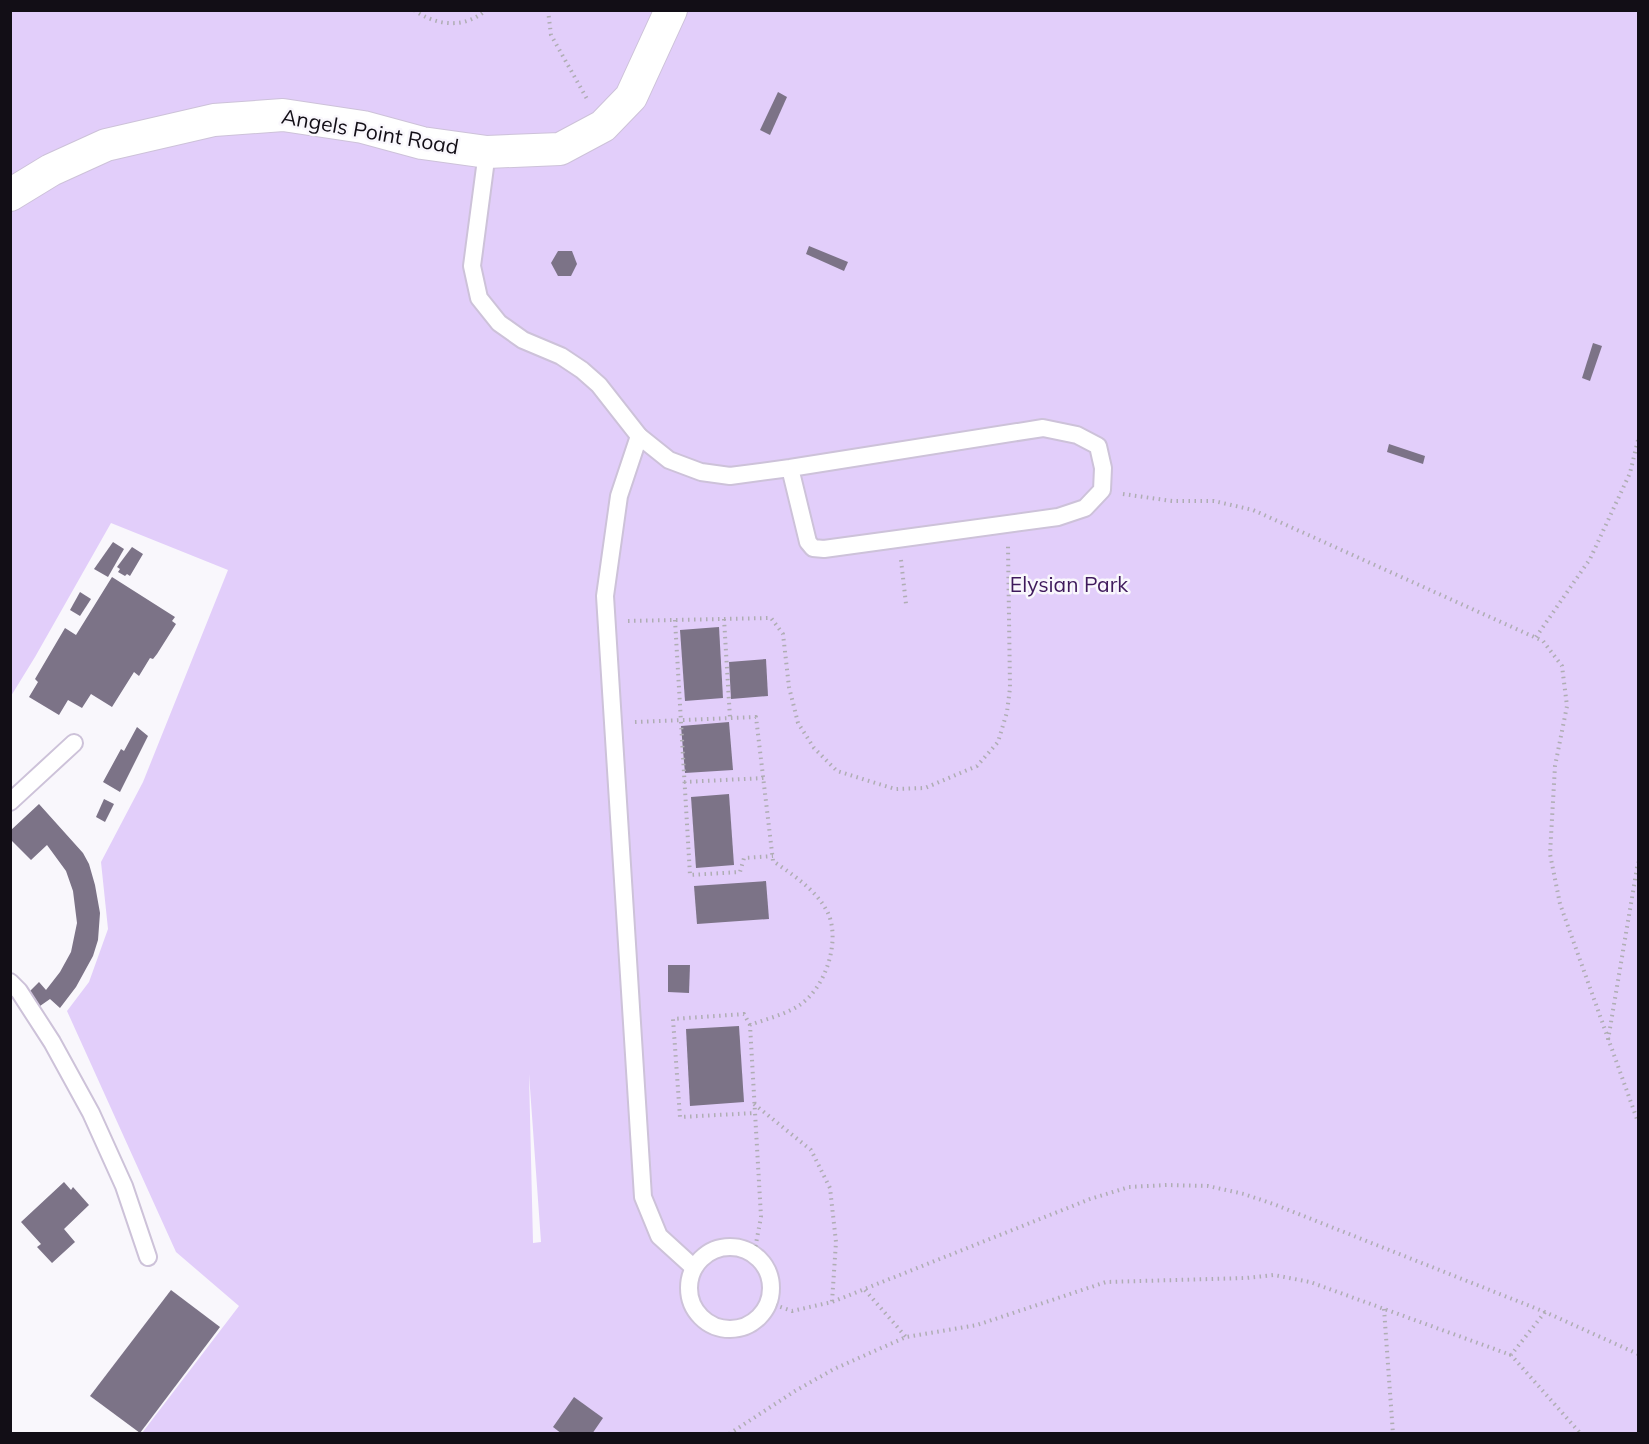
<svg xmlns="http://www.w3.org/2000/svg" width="1649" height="1444" font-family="Mulish,sans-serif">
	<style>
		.green { fill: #e2cefa; fill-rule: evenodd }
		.building { fill: #7c7387 }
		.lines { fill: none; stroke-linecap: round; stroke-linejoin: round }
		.lane-casing { stroke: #cdc2d9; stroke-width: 20 }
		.street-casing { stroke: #cdc2d9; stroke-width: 34 }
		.path { stroke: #afadb3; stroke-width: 4; stroke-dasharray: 1.5 4.5; stroke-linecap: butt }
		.lane { stroke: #fff; stroke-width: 16 }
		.street { stroke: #fff; stroke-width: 32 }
		.labels { text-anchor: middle; stroke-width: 5; stroke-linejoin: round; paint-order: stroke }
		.street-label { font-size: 21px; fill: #120e16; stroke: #f9f7fc }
		.park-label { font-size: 21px; fill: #3f1a5c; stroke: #f9f7fc }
	</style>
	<rect width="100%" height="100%" fill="#f9f7fc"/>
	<path class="green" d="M10,11H1638V1433H142L239,1306L176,1252L67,1011L89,982L108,929L101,862L143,782L228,570L111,523L35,657L11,696ZM529,1074L541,1242L533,1243Z"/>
	<g class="building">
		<polygon points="778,92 787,97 770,135 760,130"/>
		<polygon points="809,246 848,262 844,271 806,254"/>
		<polygon points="558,251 572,251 577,264 571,276 558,276 551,263"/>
		<polygon points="1593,343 1602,346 1590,381 1582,378"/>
		<polygon points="1389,444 1425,456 1423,464 1387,452"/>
		<polygon points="113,542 124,549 108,577 94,569"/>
		<polygon points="132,547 143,554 130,576 127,574 125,576 118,572 120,569 117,567"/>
		<polygon points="112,577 175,617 172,621 176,624 157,654 153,659 150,658 139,676 134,672 112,707 91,694 82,708 68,700 59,715 29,697 38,682 35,679 65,628 76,635"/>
		<polygon points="80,592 91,599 80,616 70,610"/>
		<polygon points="719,627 723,698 685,701 680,630"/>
		<polygon points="766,659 768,696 731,699 729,662"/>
		<polygon points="729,722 733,770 685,773 681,726"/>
		<polygon points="137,727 148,736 120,792 103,782 121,749 124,751"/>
		<polygon points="729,794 734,865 696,868 691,797"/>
		<polygon points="104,799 114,804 105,822 96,817"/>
		<polygon points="39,804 83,853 89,864 95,885 100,913 98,940 93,956 76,987 60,1008 50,999 40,1006 30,991 39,982 46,990 60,972 71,952 77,923 73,891 66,871 47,845 31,860 10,839 10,831"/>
		<polygon points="766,881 769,919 697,924 694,886"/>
		<polygon points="668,965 690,965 689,993 668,992"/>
		<polygon points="739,1026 744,1102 690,1106 686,1029"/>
		<polygon points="64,1182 71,1190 73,1187 89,1205 64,1229 75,1242 52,1263 37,1247 41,1244 21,1222"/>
		<polygon points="171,1290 220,1327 140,1433 90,1396"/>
		<polygon points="574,1397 603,1418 592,1434 562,1434 553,1427"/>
	</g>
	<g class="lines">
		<defs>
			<g id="lane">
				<polyline points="487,152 472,266 479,298 499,323 523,340 561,356 582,370 599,385 639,436 619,496 605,596 643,1197 659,1236 693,1267"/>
				<polyline points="639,436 669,460 701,472 730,476 790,468 1043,428 1077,435 1098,446 1103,468 1102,490 1085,508 1058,517 824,549 813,548 808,542 790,468"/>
				<polyline points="10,802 74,743"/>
				<polyline points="10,982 19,991 52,1042 91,1113 124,1186 148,1257"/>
				<circle cx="730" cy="1288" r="41"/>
			</g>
			<polyline id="street" points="10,195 51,170 106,145 214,120 283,115 363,127 422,143 487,152 560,149 603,126 631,97 671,10"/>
		</defs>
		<use href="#lane" class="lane-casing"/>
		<use href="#street" class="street-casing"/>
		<g class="path">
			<path d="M414,10C436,26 465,29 486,10"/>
			<polyline points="548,10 551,35 587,99"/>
			<polyline points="1123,494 1172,501 1214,501 1253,510 1543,641 1562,666 1567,706 1555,766 1550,854 1560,904 1638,1122"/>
			<polyline points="901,560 906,604"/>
			<polyline points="724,619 730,718"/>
			<polyline points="675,620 690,875 740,872 744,858 773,856"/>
			<polyline points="628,621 771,618 783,634 789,687 798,723 814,748 837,771 895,789 925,788 977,766 998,742 1007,712 1010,688 1008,546"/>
			<polyline points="1536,637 1590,559 1630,473 1638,440"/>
			<path d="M635,722L756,717L773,861C793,875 815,889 827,911C842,940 825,990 798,1006C784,1015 766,1019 750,1025L761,1217L754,1254"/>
			<polyline points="684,782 764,778"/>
			<polyline points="750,1025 744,1014 673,1019 680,1117 755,1113"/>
			<polyline points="1608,1040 1638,862"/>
			<polyline points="754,1104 811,1150 830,1188 836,1242 832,1302"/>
			<polyline points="865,1290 906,1337"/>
			<polyline points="769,1303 792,1311 832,1302 1090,1199 1129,1187 1167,1185 1208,1186 1244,1194 1276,1205 1545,1312 1638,1354"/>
			<polyline points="1384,1309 1393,1434"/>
			<polyline points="1545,1312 1511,1355 1581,1434"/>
			<polyline points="729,1434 795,1391 834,1369 906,1337 977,1325 1106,1282 1246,1278 1274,1275 1310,1282 1511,1355"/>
		</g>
		<use href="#lane" class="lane"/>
		<use href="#street" class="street"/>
	</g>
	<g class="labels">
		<g class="street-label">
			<text transform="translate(370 132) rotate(10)" y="7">Angels Point Road</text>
		</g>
		<g class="park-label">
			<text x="1069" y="592">Elysian Park</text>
		</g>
	</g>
	<rect width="1649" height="1444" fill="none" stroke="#120e16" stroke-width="24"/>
</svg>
